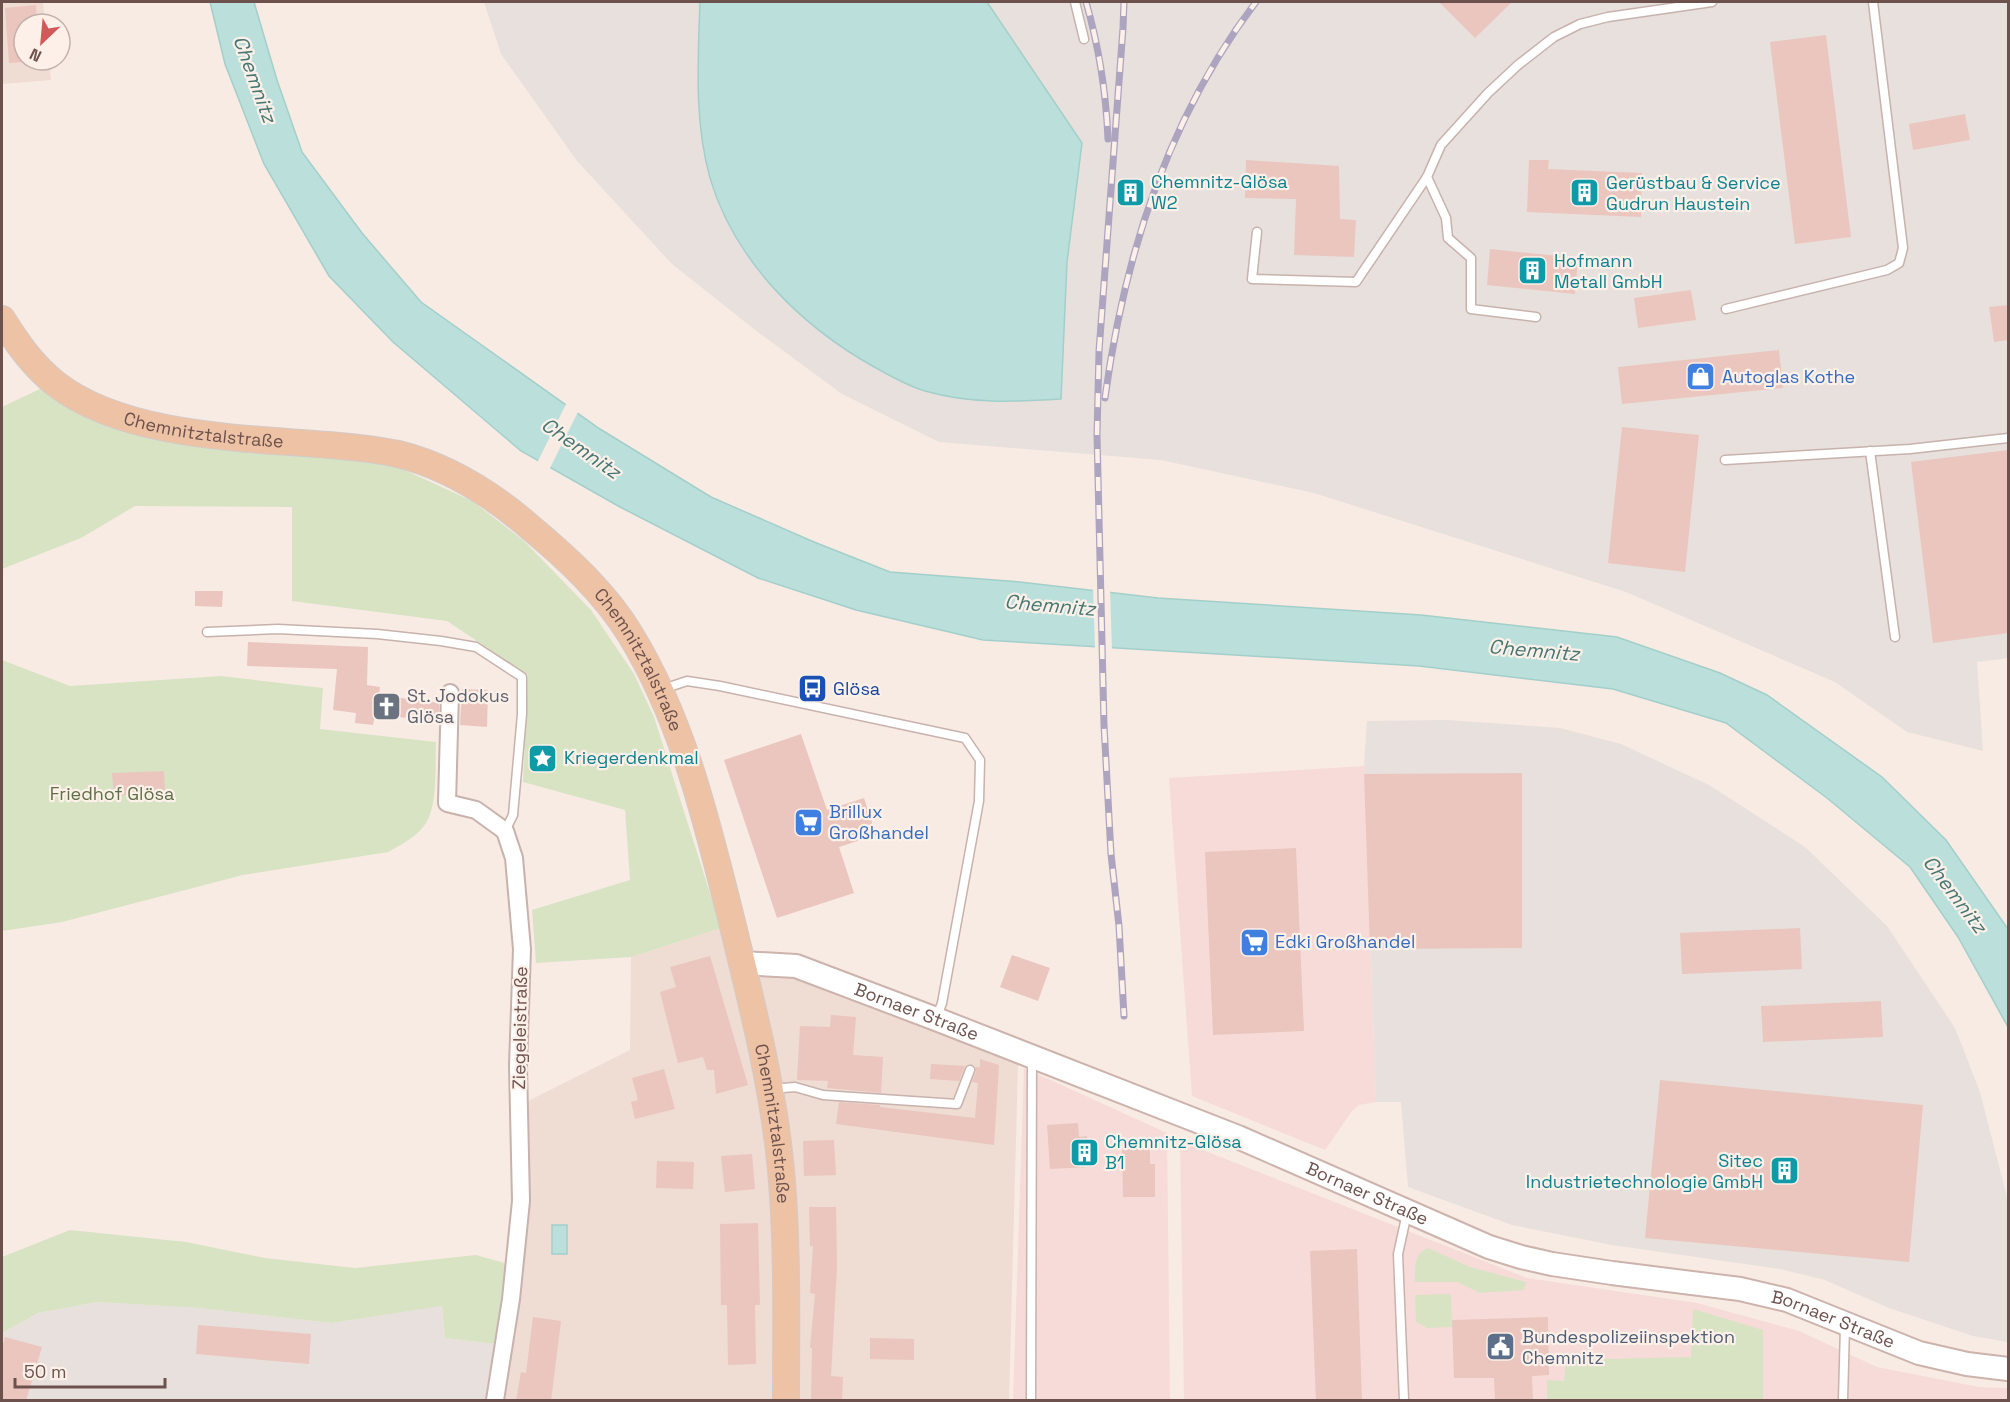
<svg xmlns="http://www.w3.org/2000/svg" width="2010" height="1402" font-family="'Space Grotesk',sans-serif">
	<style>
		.residential { fill: #efdcd3 }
		.commercial { fill: #f7dbd8 }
		.industrial { fill: #e8e0dd }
		.green { fill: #d8e3c4 }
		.water { fill: #bbdfdb; stroke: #a3cfcb; stroke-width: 1.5 }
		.pier { fill: #f8ebe3 }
		.building { fill: #eac6bf }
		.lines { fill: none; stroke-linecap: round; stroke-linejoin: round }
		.service-casing { stroke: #c7b2ac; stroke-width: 11 }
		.minor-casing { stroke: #c7b2ac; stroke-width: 20 }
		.secondary-casing { stroke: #ccb3ac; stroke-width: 26 }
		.primary-casing { stroke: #d3cbca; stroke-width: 28 }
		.service { stroke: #fff; stroke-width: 8 }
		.minor { stroke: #fff; stroke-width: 16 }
		.secondary { stroke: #fff; stroke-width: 22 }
		.primary { stroke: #eec2a4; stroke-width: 26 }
		.rail-casing { stroke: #ada4bf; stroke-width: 7 }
		.rail { stroke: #fcf0e9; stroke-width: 4.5; stroke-dasharray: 14; stroke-linecap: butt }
		.labels { text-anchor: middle; stroke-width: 4.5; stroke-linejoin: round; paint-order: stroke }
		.culture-label { font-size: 18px; fill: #0d838f; stroke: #fcf0e9; text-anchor: start }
		.shop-label { font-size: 18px; fill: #366cbe; stroke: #fcf0e9; text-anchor: start }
		.street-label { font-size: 18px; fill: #6d514d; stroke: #fcf0e9 }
		.transit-label { font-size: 18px; fill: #164399; stroke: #fcf0e9; text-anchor: start }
		.worship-label { font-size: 18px; fill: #5b616d; stroke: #fcf0e9; text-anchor: start }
		.park-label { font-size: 18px; fill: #5e7047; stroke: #fcf0e9 }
		.service-label { font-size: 18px; fill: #4e5e75; stroke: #fcf0e9; text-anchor: start }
		.water-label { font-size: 20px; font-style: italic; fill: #477773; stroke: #fcf0e9 }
	</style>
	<rect width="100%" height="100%" fill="#f8ebe3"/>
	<g class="residential">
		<polygon points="2,2 43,2 45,24 24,24 24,60 49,60 51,80 2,84"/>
		<polygon points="721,928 745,976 787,970 931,1026 1018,1064 1009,1400 487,1400 516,1199 514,1108 630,1050 631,957"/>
	</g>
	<g class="commercial">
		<polygon points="1364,766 1376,1102 1359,1105 1352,1111 1325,1150 1192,1096 1169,778"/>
		<polygon points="1024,1068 1167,1133 1170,1400 1013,1400"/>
		<polygon points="1180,1141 1527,1278 1697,1303 1799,1331 1877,1367 1979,1387 2008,1388 2008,1400 1184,1400"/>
	</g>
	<g class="industrial">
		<polygon points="484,2 2008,2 2008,658 1977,662 1983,751 1907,732 1835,682 1626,592 1314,493 1161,460 939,442 842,394 754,329 672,264 577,161 501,54"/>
		<polygon points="1447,720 1560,728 1621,744 1709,785 1805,847 1887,926 1955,1028 1980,1092 2008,1201 2008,1342 1973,1336 1889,1308 1825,1280 1780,1269 1612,1245 1512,1225 1408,1187 1401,1102 1376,1102 1364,766 1367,721"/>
		<polygon points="97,1302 199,1308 332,1323 442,1306 445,1338 496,1344 489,1400 2,1400 2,1333 38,1313"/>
	</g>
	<g class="green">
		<polygon points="42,388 398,467 472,501 523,540 591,610 634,674 654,717 721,928 631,957 536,963 532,910 630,880 625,810 523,782 528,675 447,621 292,601 292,507 135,506 81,538 2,569 2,407"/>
		<path d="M2,660L70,686L221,676L323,688L320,729L436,742C435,764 438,804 426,823C418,836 401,845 388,852L243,875L62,922L2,931Z"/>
		<polygon points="70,1230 186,1242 265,1258 355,1268 476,1255 508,1264 496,1344 445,1338 442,1306 332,1323 199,1308 97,1302 38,1313 2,1333 2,1257"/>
		<path d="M1428,1248L1470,1267L1526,1282L1524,1290L1480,1293L1457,1282H1415C1415,1267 1413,1255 1428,1248Z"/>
		<polygon points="1451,1294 1452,1327 1427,1328 1416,1322 1415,1295"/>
		<polygon points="1693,1309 1763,1330 1763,1400 1547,1400 1547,1380 1564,1381 1566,1360 1691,1357"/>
	</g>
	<g class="water">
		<polygon points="210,2 254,2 277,80 302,152 362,233 421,302 600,429 711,497 814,542 890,572 1020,582 1158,598 1421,615 1617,637 1720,673 1767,695 1882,777 1946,840 2008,929 2008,1027 1958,937 1910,867 1827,798 1726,723 1613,689 1419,666 983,640 856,610 758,578 620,507 521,451 393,342 329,276 264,164 225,64"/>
		<path d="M700,2H987L1082,143L1067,262L1061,399C1015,402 970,404 925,391C908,386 892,377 876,368C802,327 735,262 710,178C694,121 698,60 700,2Z"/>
		<rect x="552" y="1225" width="15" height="29"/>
	</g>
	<g class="pier">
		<polygon points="567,402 579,410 549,470 537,463"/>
		<polygon points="1093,587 1110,589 1112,650 1095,649"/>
	</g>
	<g class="building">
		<polygon points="1439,2 1512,2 1475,38"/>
		<polygon points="36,5 37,24 24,24 24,62 9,63 5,8"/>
		<polygon points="1826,35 1851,237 1795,244 1770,42"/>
		<polygon points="1965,114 1970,140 1913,150 1909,124"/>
		<polygon points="1246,160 1339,166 1340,219 1356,220 1354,257 1294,255 1296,199 1245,198"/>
		<polygon points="1529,160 1549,160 1548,169 1642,173 1641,217 1527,212"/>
		<polygon points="1120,183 1140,185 1139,202 1119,200"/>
		<polygon points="1490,249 1578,258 1575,294 1487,285"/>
		<polygon points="1691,290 1696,320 1638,328 1634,298"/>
		<polygon points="2008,305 2008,340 1994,342 1989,307"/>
		<polygon points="1779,350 1783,388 1622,404 1618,367"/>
		<polygon points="1622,427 1699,435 1685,572 1608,563"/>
		<polygon points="2008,450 2008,633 1933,643 1911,462"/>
		<polygon points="195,591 223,591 222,607 195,606"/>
		<polygon points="248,642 368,647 367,685 380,687 379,695 439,703 439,722 375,714 373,725 355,723 356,713 333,710 337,669 247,666"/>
		<polygon points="462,689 488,690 487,727 460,725"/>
		<polygon points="801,734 827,810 864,798 876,835 839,847 854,893 777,918 724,760"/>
		<polygon points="164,771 165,792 114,796 112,773"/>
		<polygon points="1522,773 1522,948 1370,949 1364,774"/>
		<polygon points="1296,848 1304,1031 1213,1035 1205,852"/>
		<polygon points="1800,928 1802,969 1682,974 1680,933"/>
		<polygon points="1012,955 1050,968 1038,1001 1000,987"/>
		<polygon points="710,956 748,1085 716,1094 714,1070 707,1070 703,1057 678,1063 660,992 676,987 670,967"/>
		<polygon points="1881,1001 1883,1037 1763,1042 1761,1006"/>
		<polygon points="831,1015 856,1017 853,1055 883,1057 881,1093 827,1088 828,1081 797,1080 800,1026 830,1027"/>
		<polygon points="980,1059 999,1065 994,1145 836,1124 839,1102 880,1105 880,1107 975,1118 978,1083 972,1082 976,1072 975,1067 980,1067"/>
		<polygon points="931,1064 965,1066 959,1081 930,1079"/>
		<polygon points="664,1069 675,1109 635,1119 631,1102 638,1100 632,1078"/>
		<polygon points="1660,1080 1923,1105 1909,1262 1645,1238"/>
		<polygon points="1078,1123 1079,1137 1087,1136 1089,1167 1050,1169 1047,1125"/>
		<polygon points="834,1140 836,1175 804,1176 803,1141"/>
		<polygon points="1150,1148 1150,1164 1155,1164 1155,1197 1123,1197 1122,1149"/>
		<polygon points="752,1154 755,1189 725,1192 721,1156"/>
		<polygon points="657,1161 694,1162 693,1189 656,1188"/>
		<polygon points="809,1207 836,1207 837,1266 831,1376 843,1377 842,1401 811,1401 812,1348 810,1348 815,1294 810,1293 813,1246 810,1246"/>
		<polygon points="758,1223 760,1305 755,1305 756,1364 728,1365 727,1305 721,1305 720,1224"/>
		<polygon points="1357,1249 1362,1401 1316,1401 1310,1251"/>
		<polygon points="533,1317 561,1321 551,1401 516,1401 521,1372 526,1373"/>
		<polygon points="1548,1317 1549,1375 1532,1376 1533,1401 1495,1401 1494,1378 1454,1378 1452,1320"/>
		<polygon points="198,1325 311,1334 309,1364 196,1354"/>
		<polygon points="5,1337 42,1347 26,1401 2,1401 2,1348"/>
		<polygon points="870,1338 914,1339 914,1360 870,1359"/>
	</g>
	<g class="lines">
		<defs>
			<g id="service">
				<polyline points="1075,2 1084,39"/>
				<polyline points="1427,177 1446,218 1448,238 1471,258 1471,309 1536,317"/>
				<polyline points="1257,232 1252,279 1356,282 1427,177 1441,145 1488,93 1518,65 1554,37 1580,24 1608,17 1712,2"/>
				<polyline points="1726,309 1887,270 1899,263 1903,248 1873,2"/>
				<polyline points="1870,451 1895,637"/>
				<polyline points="1725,460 1910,449 2008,438"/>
				<polyline points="207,632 278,629 377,634 441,641 476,647 522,677 522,714 513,815 505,831"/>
				<polyline points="663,689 687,681 720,686 965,738 980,760 979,801 942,1003 936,1019"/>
				<polyline points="771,1089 795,1087 823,1095 957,1104 970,1070"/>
				<polyline points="1031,1400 1032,1059"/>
				<polyline points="1404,1400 1398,1254 1407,1213"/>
				<polyline points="1843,1400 1845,1326"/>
			</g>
			<polyline id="minor" points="450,693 447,803 476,810 505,831 514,858 522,949 518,1066 521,1201 511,1299 495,1400"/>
			<g id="secondary">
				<path id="s1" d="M742,963L796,966L936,1019L1238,1137L1489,1247L1521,1257L1552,1264L1612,1273L1740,1289L1787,1300L1919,1353L1967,1364L2008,1369"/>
			</g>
			<g id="primary">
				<path id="s2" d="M2,319C17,343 33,366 56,384C124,437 246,438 329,445C352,447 376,449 398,454C447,466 493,495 531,528C567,558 605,593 630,634C684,722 707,823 732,922C752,1005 773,1085 781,1170C788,1247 786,1324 786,1400"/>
			</g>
		</defs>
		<use href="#service" class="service-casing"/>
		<use href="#minor" class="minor-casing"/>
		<use href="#secondary" class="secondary-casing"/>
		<use href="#primary" class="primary-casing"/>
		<use href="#service" class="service"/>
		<use href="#minor" class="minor"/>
		<use href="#secondary" class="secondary"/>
		<use href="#primary" class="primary"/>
		<defs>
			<g id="rail">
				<path d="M1086,2C1099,47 1106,92 1108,139"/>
				<polyline points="1124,2 1123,28 1099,351 1097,435 1104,725 1111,854 1119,926 1124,1016"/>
				<path d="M1105,398C1124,256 1169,116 1256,2"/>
			</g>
		</defs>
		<use href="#rail" class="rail-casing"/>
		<use href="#rail" class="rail"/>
	</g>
	<defs>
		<symbol id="building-square" viewBox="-11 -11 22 22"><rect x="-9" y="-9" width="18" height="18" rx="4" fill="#0f9aa8" stroke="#fcf0e9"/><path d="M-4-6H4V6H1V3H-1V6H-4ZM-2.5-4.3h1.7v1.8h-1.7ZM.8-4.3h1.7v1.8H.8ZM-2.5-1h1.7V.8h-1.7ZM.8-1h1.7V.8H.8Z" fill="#fff"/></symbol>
		<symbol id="shop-square" viewBox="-11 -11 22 22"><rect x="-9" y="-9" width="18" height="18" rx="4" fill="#3f7fe0" stroke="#fcf0e9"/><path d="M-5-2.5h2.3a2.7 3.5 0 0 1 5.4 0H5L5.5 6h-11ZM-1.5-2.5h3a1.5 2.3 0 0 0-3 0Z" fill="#fff"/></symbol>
		<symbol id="bus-square" viewBox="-11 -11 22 22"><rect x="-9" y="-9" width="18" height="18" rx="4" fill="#1a4fb4" stroke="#fcf0e9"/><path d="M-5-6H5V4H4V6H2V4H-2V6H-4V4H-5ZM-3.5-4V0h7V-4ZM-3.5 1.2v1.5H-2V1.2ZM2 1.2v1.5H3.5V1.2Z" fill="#fff"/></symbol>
		<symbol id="church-square" viewBox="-11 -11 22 22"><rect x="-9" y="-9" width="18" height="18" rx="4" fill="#6b7280" stroke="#fcf0e9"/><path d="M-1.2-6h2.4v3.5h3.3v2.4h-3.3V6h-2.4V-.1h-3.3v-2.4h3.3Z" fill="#fff"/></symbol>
		<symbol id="sight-square" viewBox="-11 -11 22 22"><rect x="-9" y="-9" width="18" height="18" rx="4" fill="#0f9aa8" stroke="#fcf0e9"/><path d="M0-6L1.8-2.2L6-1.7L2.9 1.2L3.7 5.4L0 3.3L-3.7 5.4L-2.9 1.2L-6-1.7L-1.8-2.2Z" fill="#fff"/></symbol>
		<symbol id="supermarket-square" viewBox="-11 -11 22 22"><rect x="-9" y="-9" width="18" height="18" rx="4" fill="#3f7fe0" stroke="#fcf0e9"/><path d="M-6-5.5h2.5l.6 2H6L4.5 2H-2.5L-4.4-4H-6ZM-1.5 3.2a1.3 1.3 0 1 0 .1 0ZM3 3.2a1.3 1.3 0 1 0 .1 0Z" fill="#fff"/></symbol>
		<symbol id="civic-square" viewBox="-11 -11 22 22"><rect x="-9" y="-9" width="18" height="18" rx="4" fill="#5c6f8a" stroke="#fcf0e9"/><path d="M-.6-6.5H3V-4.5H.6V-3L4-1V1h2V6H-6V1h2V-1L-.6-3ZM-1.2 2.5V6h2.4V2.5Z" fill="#fff"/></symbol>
	</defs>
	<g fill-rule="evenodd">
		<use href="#building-square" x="1114" y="176" width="33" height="33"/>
		<use href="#building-square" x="1568" y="176" width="33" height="33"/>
		<use href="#building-square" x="1516" y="254" width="33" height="33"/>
		<use href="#shop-square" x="1684" y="360" width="33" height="33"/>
		<use href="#bus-square" x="796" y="672" width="33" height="33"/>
		<use href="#church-square" x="370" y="690" width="33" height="33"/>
		<use href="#sight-square" x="526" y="742" width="33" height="33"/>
		<use href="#supermarket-square" x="792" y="806" width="33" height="33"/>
		<use href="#supermarket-square" x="1238" y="926" width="33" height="33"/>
		<use href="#building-square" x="1068" y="1136" width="33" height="33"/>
		<use href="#building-square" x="1768" y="1154" width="33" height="33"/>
		<use href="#civic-square" x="1484" y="1330" width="33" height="33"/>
	</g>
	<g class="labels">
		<g class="culture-label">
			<text x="1151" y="188">Chemnitz-Glösa<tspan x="1151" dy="21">W2</tspan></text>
			<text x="1606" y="189">Gerüstbau &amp; Service<tspan x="1606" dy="21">Gudrun Haustein</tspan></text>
			<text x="1554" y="267">Hofmann<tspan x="1554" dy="21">Metall GmbH</tspan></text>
			<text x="564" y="764">Kriegerdenkmal</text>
			<text x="1105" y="1148">Chemnitz-Glösa<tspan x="1105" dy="21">B1</tspan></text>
			<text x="1763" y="1167" text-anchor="end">Sitec<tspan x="1763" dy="21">Industrietechnologie GmbH</tspan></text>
		</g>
		<g class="shop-label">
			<text x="1722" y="383">Autoglas Kothe</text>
			<text x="829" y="818">Brillux<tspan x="829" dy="21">Großhandel</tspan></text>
			<text x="1275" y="948">Edki Großhandel</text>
		</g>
		<g class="street-label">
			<text dy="6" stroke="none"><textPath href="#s2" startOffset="242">Chemnitztalstraße</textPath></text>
			<text dy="6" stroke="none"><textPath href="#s2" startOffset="764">Chemnitztalstraße</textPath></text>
			<text dy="6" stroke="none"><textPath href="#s1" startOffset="183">Bornaer Straße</textPath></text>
			<text transform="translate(520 1028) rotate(-89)" y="6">Ziegeleistraße</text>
			<text dy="6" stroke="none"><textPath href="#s2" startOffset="1250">Chemnitztalstraße</textPath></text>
			<text dy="6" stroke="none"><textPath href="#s1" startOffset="669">Bornaer Straße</textPath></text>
			<text dy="6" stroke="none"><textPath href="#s1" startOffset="1155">Bornaer Straße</textPath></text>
		</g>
		<g class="transit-label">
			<text x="833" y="695">Glösa</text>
		</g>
		<g class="worship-label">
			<text x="407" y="702">St. Jodokus<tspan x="407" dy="21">Glösa</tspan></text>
		</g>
		<g class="park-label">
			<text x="112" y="800">Friedhof Glösa</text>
		</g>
		<g class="service-label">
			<text x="1522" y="1343">Bundespolizeiinspektion<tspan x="1522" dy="21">Chemnitz</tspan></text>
		</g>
		<g class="water-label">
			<text transform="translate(255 79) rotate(70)" y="7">Chemnitz</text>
			<text transform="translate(581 448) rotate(35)" y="7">Chemnitz</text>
			<text transform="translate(1050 605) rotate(5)" y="7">Chemnitz</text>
			<text transform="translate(1534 650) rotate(5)" y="7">Chemnitz</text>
			<text transform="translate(1955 894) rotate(53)" y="7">Chemnitz</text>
		</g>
	</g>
	<rect width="2010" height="1402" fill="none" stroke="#6d514d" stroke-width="6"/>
	<g transform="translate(42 42) rotate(206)"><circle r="28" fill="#fcf0e9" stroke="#c3b0ab" stroke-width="1.5"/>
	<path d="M0-4.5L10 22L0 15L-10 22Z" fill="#d1595a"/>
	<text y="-9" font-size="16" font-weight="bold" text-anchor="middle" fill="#6d514d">N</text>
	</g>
	<path d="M15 1378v9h150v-9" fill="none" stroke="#6d514d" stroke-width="3"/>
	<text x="24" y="1378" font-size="18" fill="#6d514d" stroke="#fcf0e9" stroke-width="4.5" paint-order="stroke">50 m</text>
</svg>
